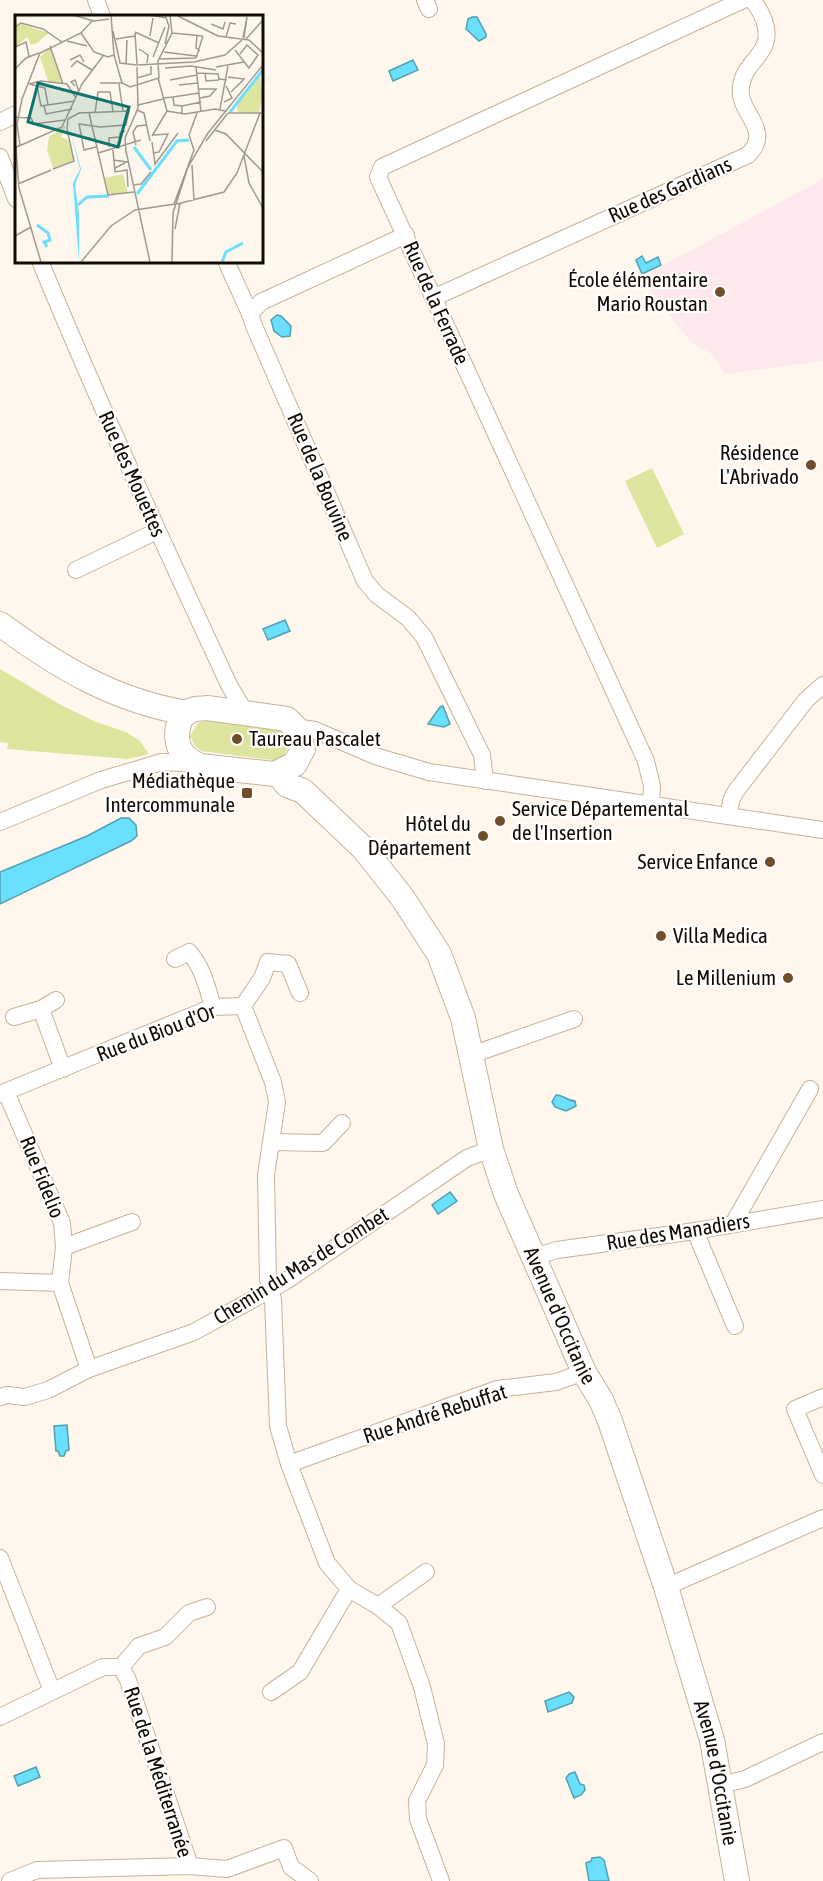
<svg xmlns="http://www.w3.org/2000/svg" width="823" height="1881" font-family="'Asap Condensed',sans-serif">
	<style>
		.education { fill: #fde8ed }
		.green { fill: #dde49d }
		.water { fill: #6be0fe; stroke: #50a0b3; stroke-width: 1.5 }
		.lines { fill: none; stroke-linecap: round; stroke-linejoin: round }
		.street-casing { stroke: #c5b299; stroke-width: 18 }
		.secondary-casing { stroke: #c5b299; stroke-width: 26 }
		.street { stroke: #fff; stroke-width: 16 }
		.secondary { stroke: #fff; stroke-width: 24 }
		.poi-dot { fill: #724d29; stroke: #fff; stroke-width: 2 }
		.labels { text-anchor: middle; stroke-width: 4.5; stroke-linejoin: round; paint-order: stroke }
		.street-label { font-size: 21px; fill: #110b04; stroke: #fff }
		.poi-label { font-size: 21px; fill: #110b04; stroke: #fff; text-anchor: end }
		.inset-river { fill: none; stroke: #6be0fe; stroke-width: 3 }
		.inset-road { fill: none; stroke: #a09990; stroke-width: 1.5 }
		.view { fill: #0f766e; fill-opacity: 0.15; stroke: #0f766e; stroke-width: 3 }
		.inset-edge { fill: none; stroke: #110b04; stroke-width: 3 }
	</style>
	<rect width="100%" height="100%" fill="#fff7ed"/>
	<polygon class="education" points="823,179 823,361 725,374 712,354 691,342 640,278"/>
	<g class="green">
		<polygon points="652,468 684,534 657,548 625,481"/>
		<polygon points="0,669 61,705 96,722 126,732 140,741 149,754 128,759 7,749 8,743 0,742"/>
		<path d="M204,721C217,722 272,726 281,732C286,736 289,742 287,749C285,756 281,759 273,760L201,751L195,746L190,736L198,723Z"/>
	</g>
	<g class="water">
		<polygon points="472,17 477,17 486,34 486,37 479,41 466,29 468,19"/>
		<polygon points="413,60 418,70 393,81 389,71"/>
		<polygon points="642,256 646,263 658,257 661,265 642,274 636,260"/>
		<polygon points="277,315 281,316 291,326 290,336 282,337 274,331 271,320"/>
		<polygon points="285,620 290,631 268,640 263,629"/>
		<polygon points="443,706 450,724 444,727 428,724 440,707"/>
		<polygon points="121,818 129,818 136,825 137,836 131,841 0,904 0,872 87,836"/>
		<path d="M556,1095C564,1095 567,1101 575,1101L576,1106L566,1111L555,1107L552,1102Z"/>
		<polygon points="450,1192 457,1201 438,1214 432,1205"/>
		<polygon points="67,1425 69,1450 66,1451 64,1456 60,1456 58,1451 56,1451 54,1426"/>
		<polygon points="569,1692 574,1697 572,1703 548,1712 545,1701"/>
		<polygon points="36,1767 40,1777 18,1786 14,1776"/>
		<polygon points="575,1772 580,1784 584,1785 585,1790 581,1795 574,1798 566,1778 569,1774"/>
		<polygon points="600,1857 604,1860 609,1881 589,1881 586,1863 591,1861 592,1858"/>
	</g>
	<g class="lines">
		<defs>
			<g id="street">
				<polyline points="96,0 102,16"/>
				<polyline points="425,0 429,9"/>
				<polyline points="0,122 16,114"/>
				<polyline points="0,157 16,199"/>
				<polyline points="406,235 261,302 250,314 254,326 365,581 377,595 408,618 424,637 482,755 485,781"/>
				<path d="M40,261C99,404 164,545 229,685L245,712"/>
				<polyline points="226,261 250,314"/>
				<path d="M433,298L748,155C774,129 737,113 741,87C744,58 776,55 764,20C761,12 758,7 752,0"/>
				<polyline points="76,570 157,531"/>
				<polyline points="295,727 315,730 375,756 429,772 823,830"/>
				<polyline points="651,805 652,786 646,761 378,177 382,167 743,0"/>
				<polyline points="728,816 732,798 736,791 806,700 823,685"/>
				<polyline points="0,822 101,780 162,762 180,763 189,760"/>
				<path d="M175,959L189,952C203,968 207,987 213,1007"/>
				<polyline points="243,1006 262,978 268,962 288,964 300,993"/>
				<polyline points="41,1009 63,1069"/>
				<polyline points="14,1017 41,1009 56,1000"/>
				<polyline points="471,1055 574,1019"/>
				<polyline points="6,1092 62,1223 64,1247 60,1283 89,1369"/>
				<polyline points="0,1094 213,1007 243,1006 273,1082 277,1102 266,1175 268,1280 273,1300 278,1426 289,1464 327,1563 349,1589 378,1606 399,1623 422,1687 436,1744 435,1765 417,1801 418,1819 441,1881"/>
				<polyline points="272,1142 323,1143 342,1123"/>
				<polyline points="733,1224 810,1089"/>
				<polyline points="695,1231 735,1326"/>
				<polyline points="64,1247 132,1222"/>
				<polyline points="534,1257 557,1250 695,1231 823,1209"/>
				<polyline points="0,1281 60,1283"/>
				<polyline points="0,1397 7,1395 25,1397 48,1390 89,1369 194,1332 286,1281 467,1158 491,1149"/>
				<polyline points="823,1397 795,1409 823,1475"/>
				<polyline points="289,1464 497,1389 556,1382 584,1372"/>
				<polyline points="0,1558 52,1691"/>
				<polyline points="666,1587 823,1518"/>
				<polyline points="378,1606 426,1572"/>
				<polyline points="121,1667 139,1646 165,1637 189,1613 207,1607"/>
				<polyline points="271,1692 300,1672 349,1589"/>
				<polyline points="0,1717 103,1667 121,1667 128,1680 190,1866"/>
				<polyline points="720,1785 745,1779 823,1742"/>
				<polyline points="10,1881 37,1870 190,1866 227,1869 284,1848 291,1867 310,1881"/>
			</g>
			<g id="secondary">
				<path d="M0,624C58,667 115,701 187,713"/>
				<path d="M207,708L287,719L295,727L303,749L295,764L275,774L200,766C194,763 188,760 184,755C173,743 175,715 192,710C197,708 202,709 207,708Z"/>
				<path id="s1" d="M278,773L287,785L303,791L363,848L402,897L439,954L463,1018L491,1149L506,1194L584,1372L601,1400L610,1421L666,1587L712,1740L737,1881"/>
			</g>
		</defs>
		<use href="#street" class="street-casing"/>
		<use href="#secondary" class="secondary-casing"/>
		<use href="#street" class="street"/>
		<use href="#secondary" class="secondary"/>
	</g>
	<g class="poi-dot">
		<circle cx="720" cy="292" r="6"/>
		<circle cx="811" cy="465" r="6"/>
		<circle cx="237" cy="739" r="6"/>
		<rect x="241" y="787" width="12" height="12" rx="3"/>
		<circle cx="500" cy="821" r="6"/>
		<circle cx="483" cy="836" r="6"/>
		<circle cx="770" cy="862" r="6"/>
		<circle cx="661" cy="936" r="6"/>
		<circle cx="788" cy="978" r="6"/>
	</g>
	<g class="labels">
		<g class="street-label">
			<text transform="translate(670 190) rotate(-24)" y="7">Rue des Gardians</text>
			<text transform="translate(436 303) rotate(66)" y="7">Rue de la Ferrade</text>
			<text transform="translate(132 474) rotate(66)" y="7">Rue des Mouettes</text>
			<text transform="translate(320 477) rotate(67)" y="7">Rue de la Bouvine</text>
			<text transform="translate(156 1033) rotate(-21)" y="7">Rue du Biou d'Or</text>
			<text transform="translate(42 1177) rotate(68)" y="7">Rue Fidelio</text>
			<text transform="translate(678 1232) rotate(-9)" y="7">Rue des Manadiers</text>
			<text transform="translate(301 1266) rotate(-32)" y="7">Chemin du Mas de Combet</text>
			<text dy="7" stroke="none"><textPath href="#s1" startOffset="628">Avenue d'Occitanie</textPath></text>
			<text transform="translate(435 1414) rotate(-18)" y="7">Rue André Rebuffat</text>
			<text transform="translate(158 1772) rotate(72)" y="7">Rue de la Méditerranée</text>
			<text dy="7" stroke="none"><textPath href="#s1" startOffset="1113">Avenue d'Occitanie</textPath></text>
		</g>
		<g class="poi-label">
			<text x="708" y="287">École élémentaire<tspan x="708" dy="24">Mario Roustan</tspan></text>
			<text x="799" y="460">Résidence<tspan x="799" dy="24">L'Abrivado</tspan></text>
			<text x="249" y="746" text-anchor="start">Taureau Pascalet</text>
			<text x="235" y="788">Médiathèque<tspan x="235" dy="24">Intercommunale</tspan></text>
			<text x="512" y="816" text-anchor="start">Service Départemental<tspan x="512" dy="24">de l'Insertion</tspan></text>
			<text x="471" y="831">Hôtel du<tspan x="471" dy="24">Département</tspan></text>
			<text x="758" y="869">Service Enfance</text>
			<text x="673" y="943" text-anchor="start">Villa Medica</text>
			<text x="776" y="985">Le Millenium</text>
		</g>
	</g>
	<g transform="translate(15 15)">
		<rect width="248" height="248" fill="#fff7ed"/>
		<path d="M6,9L34,18L22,28L16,30L12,22L0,32V12ZM35,32L47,68L33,66L25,42ZM245,61L247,83L244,98L223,97L222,90ZM51,110L46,122L53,125L59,145L38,153L32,135L34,122ZM108,159L113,178L94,180L90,163Z" fill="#dde49d"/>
		<path d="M54,112L66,154L60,170L64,199V247L58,168L65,154Z" fill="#6be0fe"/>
		<path class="inset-river" d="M215,97L248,55M119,132L136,155M122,179L162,126L174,125M63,190L72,182L94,181M22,210L33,218L35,225L29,227L32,232M207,247L211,237L228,228"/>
		<path class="inset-road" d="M58,0L79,6L94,4M96,0L99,40L107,68L115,72L144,63L143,46L157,18L155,0M134,0L152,3M163,1L203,21L234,25L248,38M196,9L208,14L210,7M0,12L6,8L28,14L47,27M98,16L104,43M120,17L144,28M66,18L79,37L93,42L99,40M120,18L122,49M157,18L188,21M182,20L181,33L185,36M135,21L138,3M211,22L215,8L221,9M228,23L232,2L229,23M101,24L120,21M231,24L248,5M52,26L72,31M150,29L154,11L150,0M35,31L48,69M0,32L11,27L14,41M124,34L133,40L132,48M220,35L234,53L243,40L232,30L225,39M149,37L181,41M138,42L150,12M104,43L105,48L122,50L179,47L210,40L227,25M181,43L188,21M144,44L181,43M55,45L65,40L69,47M111,49L112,25M56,52L62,46L77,55M181,52L186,97M201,52L229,47M150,53L176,51L201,55M0,54L11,43L24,38M182,58L203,59L204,64L212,65M190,58L191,66L204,65M213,62L229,64L216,77M122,63L136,59V51M143,63L152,96M155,65L182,60M88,68H85H107M14,69L26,66L52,69L61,83M15,69L22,71L26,91L60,86M104,69L108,96M164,70L183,68M22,71L30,73L33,90M60,71L56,67L60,65L64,77M184,74H201L195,81L185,83M158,82L184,78M148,83L158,82L159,90L167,91V99M209,87L217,83L211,71M123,90L148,84M29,91L31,99L57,94M167,91L186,87M205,94L213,51M122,95L129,98L135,126M152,96L170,99L200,94L210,96M74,98L93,180L119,177M80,98L83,77H95L98,96M213,98H248M0,102L16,103L19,109L50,105M53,104L64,98L115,96M200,115L211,119L248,157M138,120L153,119L144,137L138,138M137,121L152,96M191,126L213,98M137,127L140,149L163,118M121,130L118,117L122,111L131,110M4,131L47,112L67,69L88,41M81,132L69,135L64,109L85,112L111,110L114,96M94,132V123L105,122M0,133L5,130L2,109L7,84L25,38L66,18L78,5M1,133L4,173L26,247M104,133L105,118L110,116M98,135L100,157L112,155L113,172M111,136L135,247M83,138L126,125M111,138L110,123L123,93L122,52M229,141L234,168L248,193M98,145L112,147L100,153M177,150L179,185M38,154L59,146L52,114L53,104M3,169L36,155M118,170L126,169L136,157M159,189L179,135L174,120L182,98M162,189L209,177L222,158L245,98M160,214L165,188M0,221L16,212M66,247L96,211L120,195L160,189M157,247L158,198L173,152L193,118L248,50"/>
		<path class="view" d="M23,68L114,92L103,132L13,107Z"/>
		<rect width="248" height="248" class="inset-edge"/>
	</g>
</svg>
